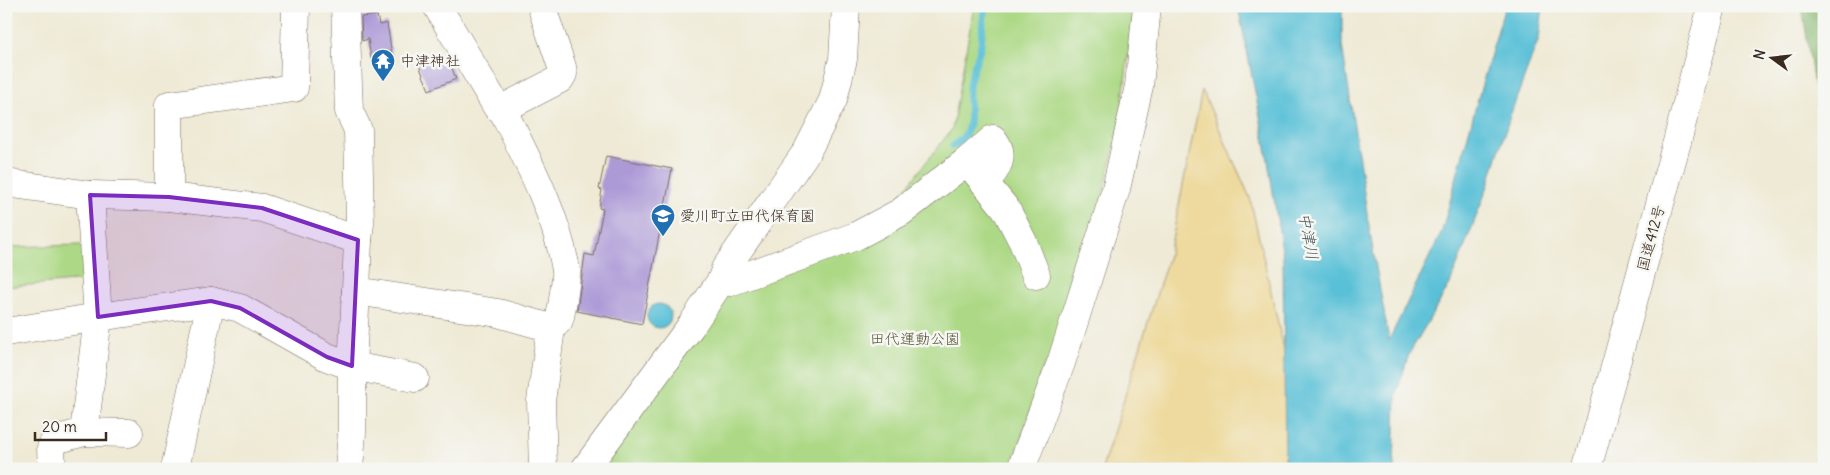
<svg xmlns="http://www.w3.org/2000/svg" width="1830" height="475" font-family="Delius,'Klee One',sans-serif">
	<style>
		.green { fill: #add986; stroke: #748252 }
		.forest { fill: #8ab973; stroke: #627248 }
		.sand { fill: #eeda9e; stroke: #94825e }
		.water { fill: #59c0d7; stroke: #4a757a }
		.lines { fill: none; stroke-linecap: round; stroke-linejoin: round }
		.stream { stroke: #59c0d7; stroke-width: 7 }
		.building { fill: #ac9ad7 }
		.minor-casing { stroke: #7a6d5e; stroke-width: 29 }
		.highway-casing { stroke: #7a6d5e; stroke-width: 29 }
		.minor { stroke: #fff; stroke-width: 28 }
		.highway { stroke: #fff; stroke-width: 28 }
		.marked { fill: #7b2cbf; fill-opacity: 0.2; stroke: #7b2cbf; stroke-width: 4; stroke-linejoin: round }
		.labels { text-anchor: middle; stroke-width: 5; stroke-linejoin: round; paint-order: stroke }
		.poi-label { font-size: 15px; fill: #3b2a1e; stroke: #f6f6f2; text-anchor: start }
		.street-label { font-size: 15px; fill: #3b2a1e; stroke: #f6f6f2 }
		.park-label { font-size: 15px; fill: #585638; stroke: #f6f6f2 }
		.water-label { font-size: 16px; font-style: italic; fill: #445756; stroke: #f6f6f2 }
	</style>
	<rect width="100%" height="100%" fill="#f6f6f2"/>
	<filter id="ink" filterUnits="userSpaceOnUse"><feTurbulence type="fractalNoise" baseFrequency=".02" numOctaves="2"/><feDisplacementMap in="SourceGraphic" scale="10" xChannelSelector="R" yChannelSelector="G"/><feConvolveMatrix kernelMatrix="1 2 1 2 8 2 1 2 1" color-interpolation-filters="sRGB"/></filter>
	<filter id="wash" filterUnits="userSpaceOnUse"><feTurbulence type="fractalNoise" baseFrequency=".0096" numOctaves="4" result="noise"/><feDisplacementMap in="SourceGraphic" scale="20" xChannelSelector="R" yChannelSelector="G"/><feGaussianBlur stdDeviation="1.12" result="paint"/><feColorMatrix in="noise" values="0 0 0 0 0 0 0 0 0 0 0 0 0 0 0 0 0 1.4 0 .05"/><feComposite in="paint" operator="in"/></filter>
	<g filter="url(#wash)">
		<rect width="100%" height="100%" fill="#efead5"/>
		<g class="green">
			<polygon points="974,6 1134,6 1120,124 1101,203 1049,365 1044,364 1012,469 598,469 728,290 889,210 952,129"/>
			<polygon points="82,245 85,280 6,287 6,247"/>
		</g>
		<polygon class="forest" points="1802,6 1824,6 1824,145 1823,145"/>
		<polygon class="sand" points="1202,90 1250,198 1284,350 1300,469 1102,469 1169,255"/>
		<g class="water">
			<polygon points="1238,6 1342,6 1342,45 1370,233 1389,340 1442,231 1477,102 1505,6 1543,6 1539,38 1511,113 1488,186 1450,284 1409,354 1396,395 1394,469 1285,469 1283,256 1265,142"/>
			<circle cx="659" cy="316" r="12"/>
		</g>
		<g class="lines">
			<path class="stream" d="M953,146C978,131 967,109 969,86C971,71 979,58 981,44C983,31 981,19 987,6"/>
		</g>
		<g id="blocks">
			<g class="building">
				<polygon points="377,15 379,25 387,23 392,55 371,59 368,39 362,41 361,17"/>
				<polygon points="441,54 443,59 448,57 456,79 429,90 418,63"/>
				<polygon points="606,156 672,169 642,324 577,311 585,254 594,256 603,209 599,208 602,190 599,189"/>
			</g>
		</g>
	</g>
	<g filter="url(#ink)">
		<use href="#blocks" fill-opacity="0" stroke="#7a6d5e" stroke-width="1"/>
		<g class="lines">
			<defs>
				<g id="minor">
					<polyline points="345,6 349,111 358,130 360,223 358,240"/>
					<path d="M437,6L497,107L502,109C527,159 557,215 566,270C567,276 561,315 559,320C557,323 553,326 551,328"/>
					<polyline points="502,109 560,79 563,74 562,67 543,11 546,6"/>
					<path d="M967,161L993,139C1006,155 998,170 984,182"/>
					<polyline points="6,183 90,195 169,197 262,208 358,240 356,291"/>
					<polyline points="169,197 169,105 294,88 296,6"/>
					<polyline points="722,279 730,282 856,236 901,212 967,161 1006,209 1023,242 1036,275"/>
					<polyline points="6,332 98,317 211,301 240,308 327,357 352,366 415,378"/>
					<polyline points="84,432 129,433"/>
					<polyline points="52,469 51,448 55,440 84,432 98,317 90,195"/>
					<polyline points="175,469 211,301"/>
					<polyline points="349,469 352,432 352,366 356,291 498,313 551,328 541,401 543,469"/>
					<polyline points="585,469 691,326 722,279 725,269 807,151 833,100 843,59 846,6"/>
					<polyline points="1021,469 1061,363 1116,189 1139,86 1147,6"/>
				</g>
				<polyline id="highway" points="1587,469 1677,142 1712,6"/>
			</defs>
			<use href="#minor" class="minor-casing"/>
			<use href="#highway" class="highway-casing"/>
			<use href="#minor" class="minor"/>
			<use href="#highway" class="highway"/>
		</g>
	</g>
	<path class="marked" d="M90,195L169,197L262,208L358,240L352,366L327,357L240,308L211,301L98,317Z"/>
	<defs>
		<symbol id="temple-pin" viewBox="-11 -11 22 30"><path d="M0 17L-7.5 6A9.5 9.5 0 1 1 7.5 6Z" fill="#1f6fb2" stroke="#f6f6f2"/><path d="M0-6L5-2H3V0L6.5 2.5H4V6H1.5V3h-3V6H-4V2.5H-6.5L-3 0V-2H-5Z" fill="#fff"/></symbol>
		<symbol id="school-pin" viewBox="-11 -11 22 30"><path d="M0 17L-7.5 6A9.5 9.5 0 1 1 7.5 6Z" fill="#1f6fb2" stroke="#f6f6f2"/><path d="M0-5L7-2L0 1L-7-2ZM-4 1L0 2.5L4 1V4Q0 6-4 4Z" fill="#fff"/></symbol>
	</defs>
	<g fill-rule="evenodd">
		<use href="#temple-pin" x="369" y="47" width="28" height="38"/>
		<use href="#school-pin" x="649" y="202" width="28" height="38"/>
	</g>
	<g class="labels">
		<g class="poi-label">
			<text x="400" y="66">中津神社</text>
			<text x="680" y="221">愛川町立田代保育園</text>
		</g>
		<g class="street-label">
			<text transform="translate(1651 238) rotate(-75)" y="5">国道412号</text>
		</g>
		<g class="park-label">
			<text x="915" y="344">田代運動公園</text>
		</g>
		<g class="water-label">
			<text transform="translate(1309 236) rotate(80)" y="6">中津川</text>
		</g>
	</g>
	<rect width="1830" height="475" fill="none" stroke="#f6f6f2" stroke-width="25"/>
	<g transform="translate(1772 58) rotate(285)" stroke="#f6f6f2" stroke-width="4" paint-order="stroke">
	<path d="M0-4L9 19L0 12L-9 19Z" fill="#3b2a1e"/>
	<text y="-8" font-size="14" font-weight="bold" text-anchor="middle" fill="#3b2a1e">N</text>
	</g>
	<path d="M35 432v8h71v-8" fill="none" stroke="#3b2a1e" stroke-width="2.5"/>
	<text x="42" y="432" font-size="15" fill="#3b2a1e" stroke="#f6f6f2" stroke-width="4" paint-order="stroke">20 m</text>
</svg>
